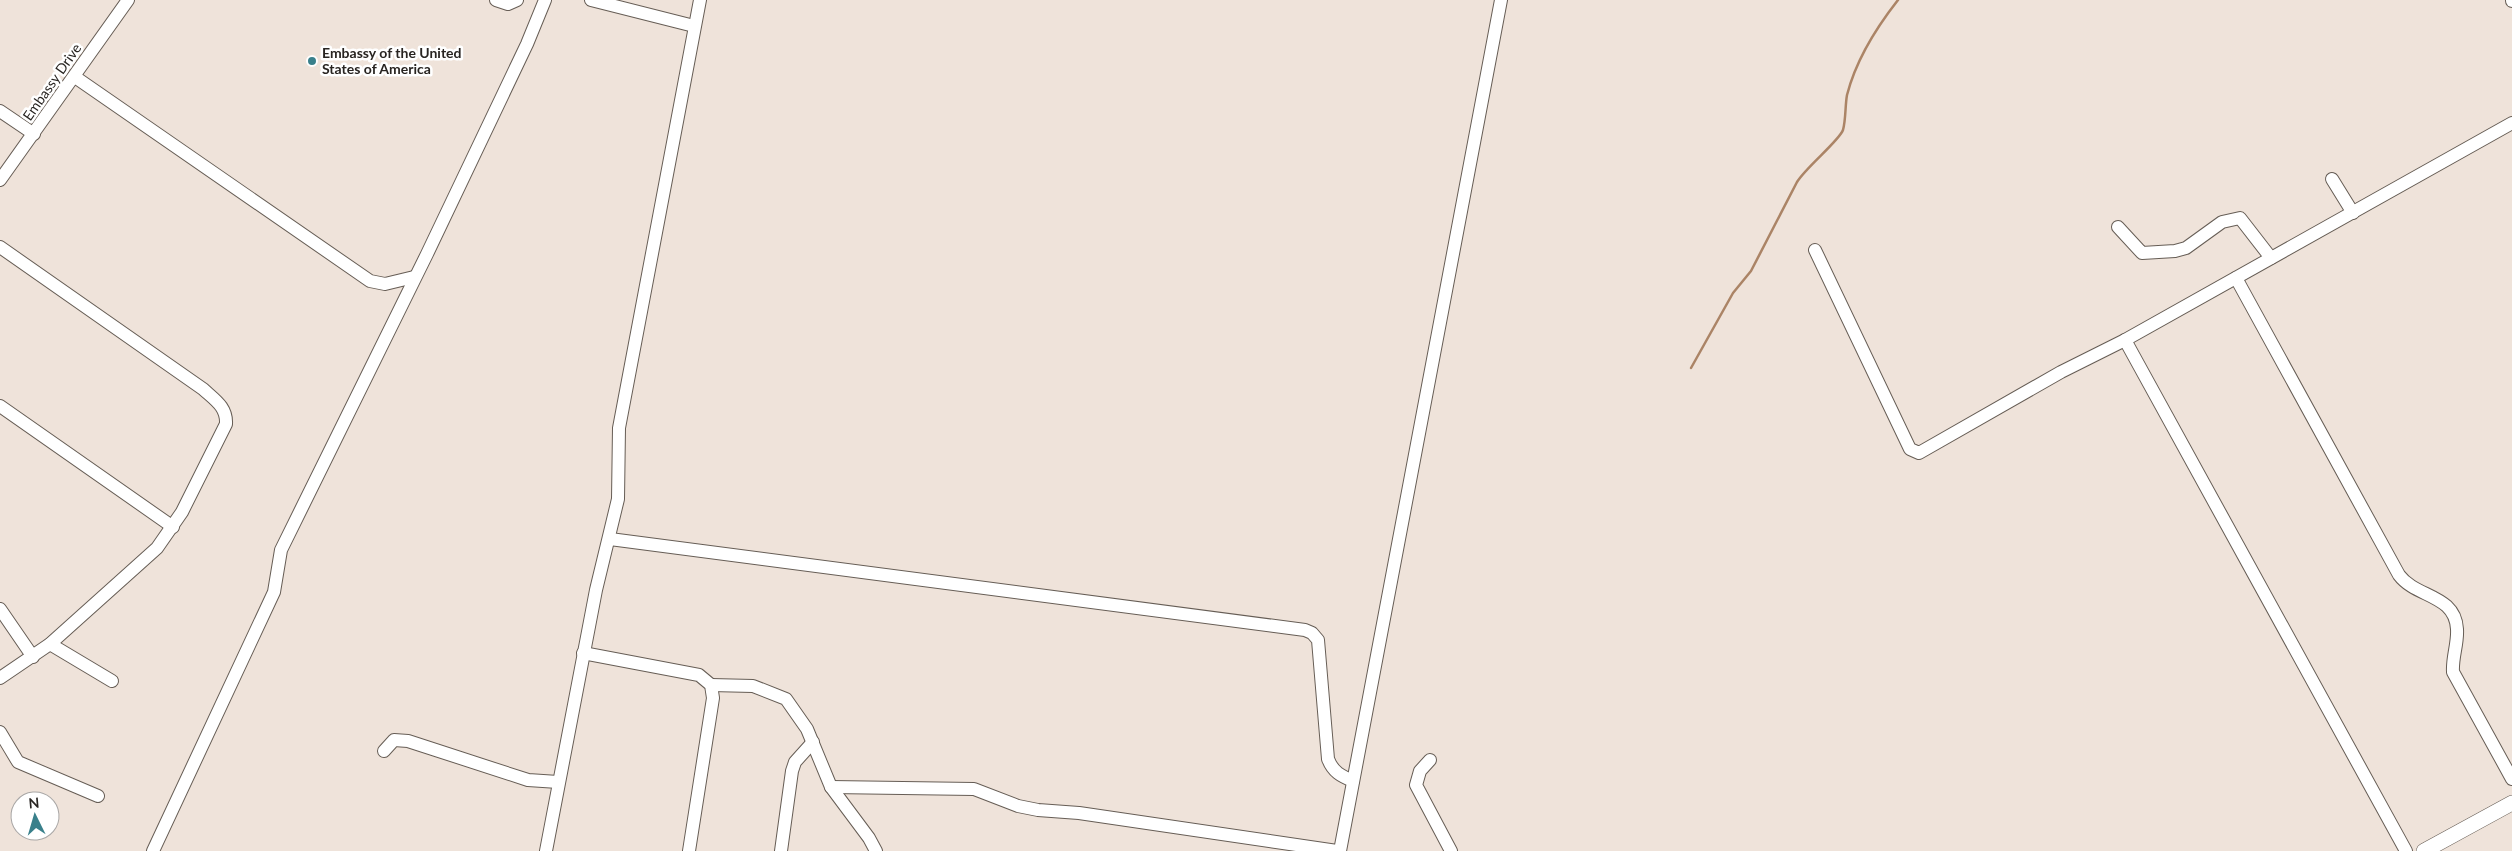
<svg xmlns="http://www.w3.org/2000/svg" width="2512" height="851" font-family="Lato,sans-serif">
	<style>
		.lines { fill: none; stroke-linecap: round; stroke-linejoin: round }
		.stream { stroke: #ab8466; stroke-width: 2.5 }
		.minor-casing { stroke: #665d55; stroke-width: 14 }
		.major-casing { stroke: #665d55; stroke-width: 16 }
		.minor { stroke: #fff; stroke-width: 12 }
		.major { stroke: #fff; stroke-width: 15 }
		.poi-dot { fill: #39808b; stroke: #fff; stroke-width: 2 }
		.labels { text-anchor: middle; stroke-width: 5; stroke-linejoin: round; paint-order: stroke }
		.poi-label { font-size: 14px; font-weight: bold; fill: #282421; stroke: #fff; text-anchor: start }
		.street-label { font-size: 14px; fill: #282421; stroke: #fff }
	</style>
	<rect width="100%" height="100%" fill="#efe3da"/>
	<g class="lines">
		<path class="stream" d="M1691,368L1733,293L1751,271L1797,182C1806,167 1839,141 1843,130C1846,119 1845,106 1847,95C1856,60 1876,28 1898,0"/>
		<defs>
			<g id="minor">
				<polyline points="496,0 508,4 517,0"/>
				<polyline points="591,0 694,26"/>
				<polyline points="2512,0 2512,1"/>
				<polyline points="75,77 370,281 385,284 414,277"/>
				<polyline points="0,111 34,134"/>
				<polyline points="2332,179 2353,213"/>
				<polyline points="0,180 128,0"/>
				<polyline points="2118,227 2142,253 2175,251 2186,248 2222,222 2240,218 2271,258"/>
				<path d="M0,247L203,389C215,400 227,407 226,424L182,512L157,548L50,644L0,678"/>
				<polyline points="1815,250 1910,449 1919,453 2061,372 2125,340 2512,123"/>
				<path d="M2236,278L2399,575C2416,598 2455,594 2457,629C2458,644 2452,657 2453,672L2512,779"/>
				<polyline points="2125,340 2406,851"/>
				<polyline points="0,406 173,527"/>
				<path d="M610,539L1305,630L1312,633L1318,640L1328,759C1333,772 1341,776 1353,781"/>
				<polyline points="0,609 33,657"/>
				<polyline points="50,644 112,681"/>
				<polyline points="583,653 699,675 711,685 713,698 689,851"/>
				<polyline points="711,685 753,686 786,699 807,729 831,787 869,838 876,851"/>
				<polyline points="0,732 18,762 98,796"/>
				<polyline points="384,751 394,740 408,741 528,780 558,782"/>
				<polyline points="1430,760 1420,771 1416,785 1451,851"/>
				<polyline points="831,787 974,789 1018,806 1038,810 1079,813 1337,851"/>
				<polyline points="153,851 274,592 281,550 427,254 527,44 545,0"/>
				<polyline points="546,851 596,590 618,499 619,428 700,0"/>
				<polyline points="781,851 792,771 795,762 813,742"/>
				<polyline points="1340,851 1501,0"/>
			</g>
			<polyline id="major" points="2424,851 2512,803"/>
		</defs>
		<use href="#minor" class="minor-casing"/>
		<use href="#major" class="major-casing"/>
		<use href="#minor" class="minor"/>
		<use href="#major" class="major"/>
	</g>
	<circle class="poi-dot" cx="312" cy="61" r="5"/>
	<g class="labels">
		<g class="poi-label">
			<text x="322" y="58">Embassy of the United<tspan x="322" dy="16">States of America</tspan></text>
		</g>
		<g class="street-label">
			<text transform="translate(52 82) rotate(-55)" y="5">Embassy Drive</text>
		</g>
	</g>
	<g transform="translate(35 816) rotate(355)"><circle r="24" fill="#ffffff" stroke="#a9a7a6"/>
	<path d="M0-4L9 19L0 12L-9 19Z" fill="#39808b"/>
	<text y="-8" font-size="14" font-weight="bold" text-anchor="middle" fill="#282421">N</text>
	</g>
</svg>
